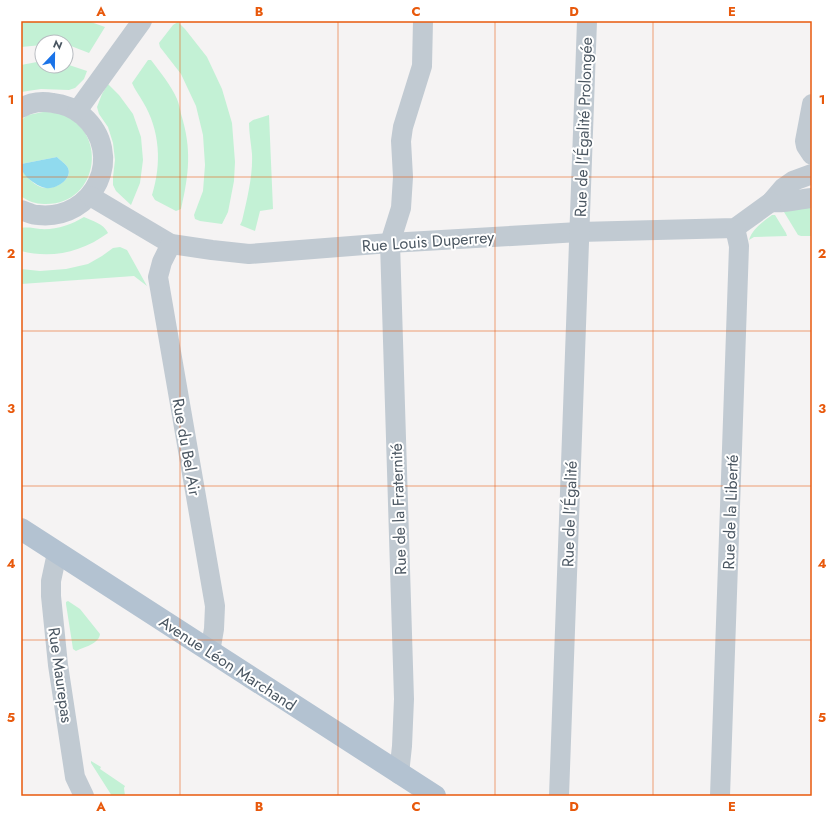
<svg xmlns="http://www.w3.org/2000/svg" width="833" height="817" font-family="Jost,sans-serif">
	<style>
		.green { fill: #c3f1d5 }
		.water { fill: #90daee }
		.lines { fill: none; stroke-linecap: round; stroke-linejoin: round }
		.minor { stroke: #c1cad2; stroke-width: 20 }
		.major { stroke: #b3c2d1; stroke-width: 22 }
		.grid { fill: none; stroke: #e8590c; stroke-width: 1; stroke-opacity: 0.55 }
		.labels { text-anchor: middle; stroke-width: 4; stroke-linejoin: round; paint-order: stroke }
		.street-label { font-size: 16px; fill: #4a5661; stroke: #fff }
		.neatline { fill: none; stroke: #e8590c; stroke-width: 1.5 }
		.grid-label { font-size: 13px; text-anchor: middle; font-weight: bold; fill: #e8590c }
	</style>
	<rect width="100%" height="100%" fill="#f5f3f3"/>
	<g class="green">
		<polygon points="21,21 88,21 105,27 89,53 71,46 66,46 66,42 42,42 42,45 21,47"/>
		<polygon points="178,22 185,29 207,57 222,89 232,123 235,162 234,181 228,212 222,224 200,221 195,219 194,215 203,191 205,165 203,135 196,106 181,74 160,47 159,43 173,25"/>
		<path d="M148,60H151C160,72 171,85 177,99C179,104 180,109 181,114C192,149 189,174 181,209L176,211L155,200L152,195C162,164 160,130 143,102C139,95 135,90 132,83Z"/>
		<polygon points="37,62 42,62 42,66 66,66 66,64 87,71 84,79 75,88 69,90 41,89 21,92 21,65"/>
		<polygon points="108,84 119,95 133,114 141,137 143,160 140,183 131,205 116,191 113,185 113,177 115,160 113,143 108,127 99,114 97,107 102,94"/>
		<path d="M43,112C48,112 53,112 58,113C110,128 100,206 44,204C36,204 27,201 21,196V169C27,177 35,187 45,188C55,189 73,180 68,168C66,164 60,160 57,157L21,164V120L28,115Z"/>
		<path d="M269,115L273,209L260,211L255,231L240,225L242,221C247,199 253,176 252,154C251,143 249,133 249,123L253,120Z"/>
		<polygon points="812,206 812,236 801,236 798,235 784,212 784,211"/>
		<path d="M772,215H775L786,233L787,236L754,237L749,240C752,229 764,221 772,215Z"/>
		<path d="M84,217C93,221 104,224 108,233C82,252 52,259 21,251V228C28,227 33,228 40,229C56,230 71,225 84,217Z"/>
		<polygon points="120,247 127,250 147,286 134,276 21,284 21,269 40,271 66,269 88,264 102,256 113,248"/>
		<path d="M68,601L80,609L100,634C99,644 84,647 76,651L73,649L66,604V602Z"/>
		<polygon points="91,761 101,767 100,769 125,786 124,788 125,796 112,796 91,763"/>
	</g>
	<path class="water" d="M57,157C60,160 66,164 68,168C73,179 55,190 46,188C40,187 34,183 29,179C24,175 21,170 21,164Z"/>
	<g class="lines">
		<g class="minor">
			<polyline points="812,104 805,141 806,146 812,155"/>
			<path d="M21,108C31,102 43,101 53,103C64,104 75,109 83,116C126,154 95,221 38,215C33,215 27,212 21,210"/>
			<polyline points="77,111 142,21"/>
			<path d="M812,174L793,181L783,188L771,202C785,204 798,199 812,198"/>
			<polyline points="90,196 171,244 212,250 249,254 390,243 579,232 735,228 771,202"/>
			<polyline points="171,244 162,262 158,277 215,606 214,629 210,652"/>
			<polyline points="57,553 51,581 51,596 58,665 75,777 84,796"/>
			<polyline points="399,774 402,746 404,699 390,243 401,208 403,177 401,141 403,127 422,66 423,21"/>
			<polyline points="559,796 587,21"/>
			<polyline points="720,796 739,246 735,228"/>
		</g>
		<polyline class="major" points="21,529 435,796"/>
	</g>
	<path class="grid" d="M180,21V796M338,21V796M495,21V796M653,21V796M21,177H812M21,331H812M21,486H812M21,640H812"/>
	<g class="labels">
		<g class="street-label">
			<text transform="translate(583 127) rotate(-88)" y="6">Rue de l'Égalité Prolongée</text>
			<text transform="translate(428 241) rotate(-4)" y="6">Rue Louis Duperrey</text>
			<text transform="translate(187 447) rotate(80)" y="6">Rue du Bel Air</text>
			<text transform="translate(398 509) rotate(-92)" y="6">Rue de la Fraternité</text>
			<text transform="translate(730 512) rotate(-88)" y="6">Rue de la Liberté</text>
			<text transform="translate(569 514) rotate(-88)" y="6">Rue de l'Égalité</text>
			<text transform="translate(228 663) rotate(33)" y="6">Avenue Léon Marchand</text>
			<text transform="translate(61 675) rotate(82)" y="6">Rue Maurepas</text>
		</g>
	</g>
	<rect width="833" height="817" fill="none" stroke="#ffffff" stroke-width="44"/>
	<g transform="translate(54 54) rotate(22)"><circle r="19" fill="#ffffff" stroke="#b7bbc0"/>
	<path d="M0-3L7 15L0 10L-7 15Z" fill="#1a73e8"/>
	<text y="-6" font-size="11" font-weight="bold" text-anchor="middle" fill="#4a5661">N</text>
	</g>
	<rect x="22" y="22" width="789" height="773" class="neatline"/>
	<g class="grid-label">
		<text x="101" y="16">A</text>
		<text x="259" y="16">B</text>
		<text x="416" y="16">C</text>
		<text x="574" y="16">D</text>
		<text x="732" y="16">E</text>
		<text x="11" y="104">1</text>
		<text x="822" y="104">1</text>
		<text x="11" y="258">2</text>
		<text x="822" y="258">2</text>
		<text x="11" y="413">3</text>
		<text x="822" y="413">3</text>
		<text x="11" y="568">4</text>
		<text x="822" y="568">4</text>
		<text x="11" y="722">5</text>
		<text x="822" y="722">5</text>
		<text x="101" y="811">A</text>
		<text x="259" y="811">B</text>
		<text x="416" y="811">C</text>
		<text x="574" y="811">D</text>
		<text x="732" y="811">E</text>
	</g>
</svg>
